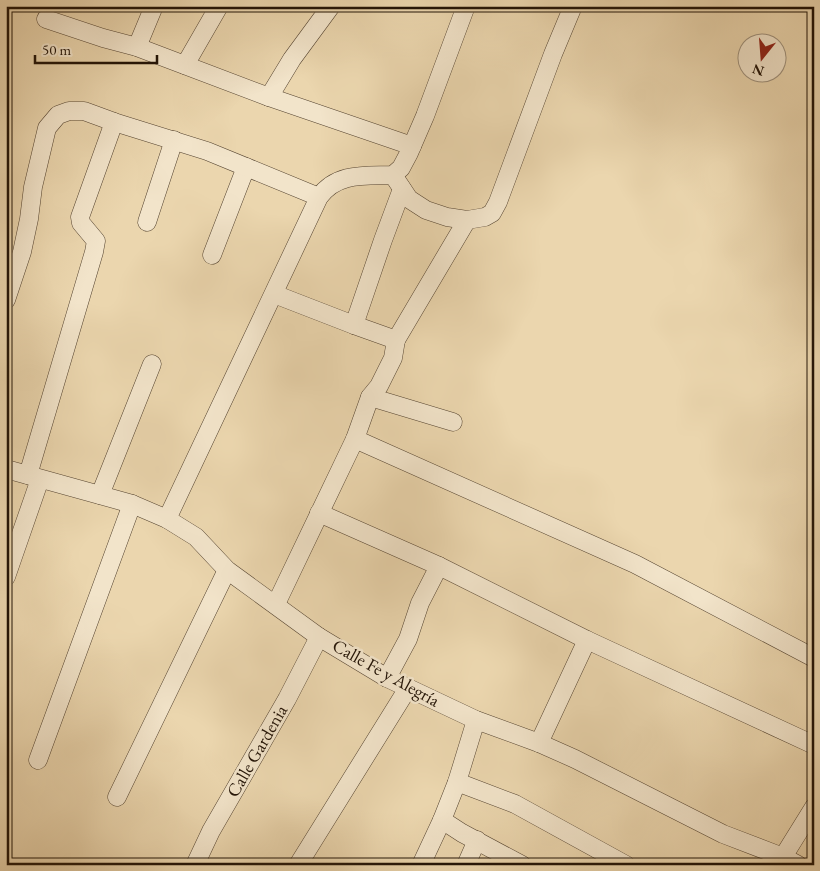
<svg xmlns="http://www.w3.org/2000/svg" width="820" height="871" font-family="'EB Garamond',serif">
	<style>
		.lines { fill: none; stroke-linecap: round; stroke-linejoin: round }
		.minor-casing { stroke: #554431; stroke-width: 19 }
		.minor { stroke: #f2e4ca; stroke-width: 18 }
		.labels { text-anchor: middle; stroke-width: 5; stroke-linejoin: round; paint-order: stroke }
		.street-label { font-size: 18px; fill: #231407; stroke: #f2e4ca }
	</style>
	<rect width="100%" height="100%" fill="#ebd6ae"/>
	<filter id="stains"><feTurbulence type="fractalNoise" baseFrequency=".004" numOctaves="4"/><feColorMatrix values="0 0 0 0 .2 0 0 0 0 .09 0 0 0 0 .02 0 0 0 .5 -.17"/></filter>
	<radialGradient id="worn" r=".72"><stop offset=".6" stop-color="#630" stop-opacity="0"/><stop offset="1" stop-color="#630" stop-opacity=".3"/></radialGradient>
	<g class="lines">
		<defs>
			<g id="minor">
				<polyline points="46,19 103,38 137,47 269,97 412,146"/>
				<polyline points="137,47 154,6"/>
				<polyline points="185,65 219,6"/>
				<polyline points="269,97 292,59 331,6"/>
				<polyline points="393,175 409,199 426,210 447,217 467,220 485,217 492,213 498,202 553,54 573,6"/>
				<polyline points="147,222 174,140"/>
				<polyline points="212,255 246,167"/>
				<polyline points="274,294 354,325 396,340 393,358 379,386 370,397 355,439 276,604"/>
				<polyline points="6,300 22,252 29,219 33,187 47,128 58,115 69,111 84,111 114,122 207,151 319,197"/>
				<polyline points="354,325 383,240 402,189"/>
				<polyline points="396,340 467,220"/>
				<polyline points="370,397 453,422"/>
				<polyline points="355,439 635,564 814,658"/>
				<polyline points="6,469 132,504 167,519 196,537 227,570 319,637 387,678 476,720 539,743 575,759 723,834 783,857 798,865"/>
				<polyline points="28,475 94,252 96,241 81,223 80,217 114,122"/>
				<polyline points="100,495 152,364"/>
				<polyline points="319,513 439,566 587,640 814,745"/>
				<path d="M167,519L319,197C337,172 365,176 393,175L401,168L409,153L425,116L466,6"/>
				<polyline points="6,577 40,479"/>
				<polyline points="387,678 408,639 420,603 439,566"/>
				<polyline points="476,720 457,782 442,820 462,833 522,865"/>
				<polyline points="539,743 587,640"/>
				<polyline points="38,760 132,504"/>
				<polyline points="457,782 515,804 626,865"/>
				<polyline points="117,797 227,570"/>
				<polyline points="195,865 211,831 287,699 319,637"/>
				<polyline points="298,865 408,688"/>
				<polyline points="421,865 442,820"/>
				<polyline points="466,865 477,840"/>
				<polyline points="778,865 814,807"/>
			</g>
		</defs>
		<use href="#minor" class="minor-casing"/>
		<use href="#minor" class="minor"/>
	</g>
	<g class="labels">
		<g class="street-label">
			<text transform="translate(386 673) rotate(29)" y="6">Calle Fe y Alegría</text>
			<text transform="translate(257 751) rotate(-60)" y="6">Calle Gardenia</text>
		</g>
	</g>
	<rect width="820" height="871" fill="none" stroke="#ebd6ae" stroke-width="25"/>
	<rect x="8" y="8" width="805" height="856" fill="none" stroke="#231407" stroke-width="2.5"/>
	<rect x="12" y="12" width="795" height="846" fill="none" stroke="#231407"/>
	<g transform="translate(762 58) rotate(197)"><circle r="24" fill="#f2e4ca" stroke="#9f917c"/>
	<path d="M0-4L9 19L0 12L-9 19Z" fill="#8f2418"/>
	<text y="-8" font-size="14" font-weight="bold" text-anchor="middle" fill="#231407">N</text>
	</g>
	<path d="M35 55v8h122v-8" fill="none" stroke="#231407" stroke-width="2.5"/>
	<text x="42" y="55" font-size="15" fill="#231407" stroke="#f2e4ca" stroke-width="4" paint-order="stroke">50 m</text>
	<rect width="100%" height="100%" filter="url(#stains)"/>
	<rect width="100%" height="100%" fill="url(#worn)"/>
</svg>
